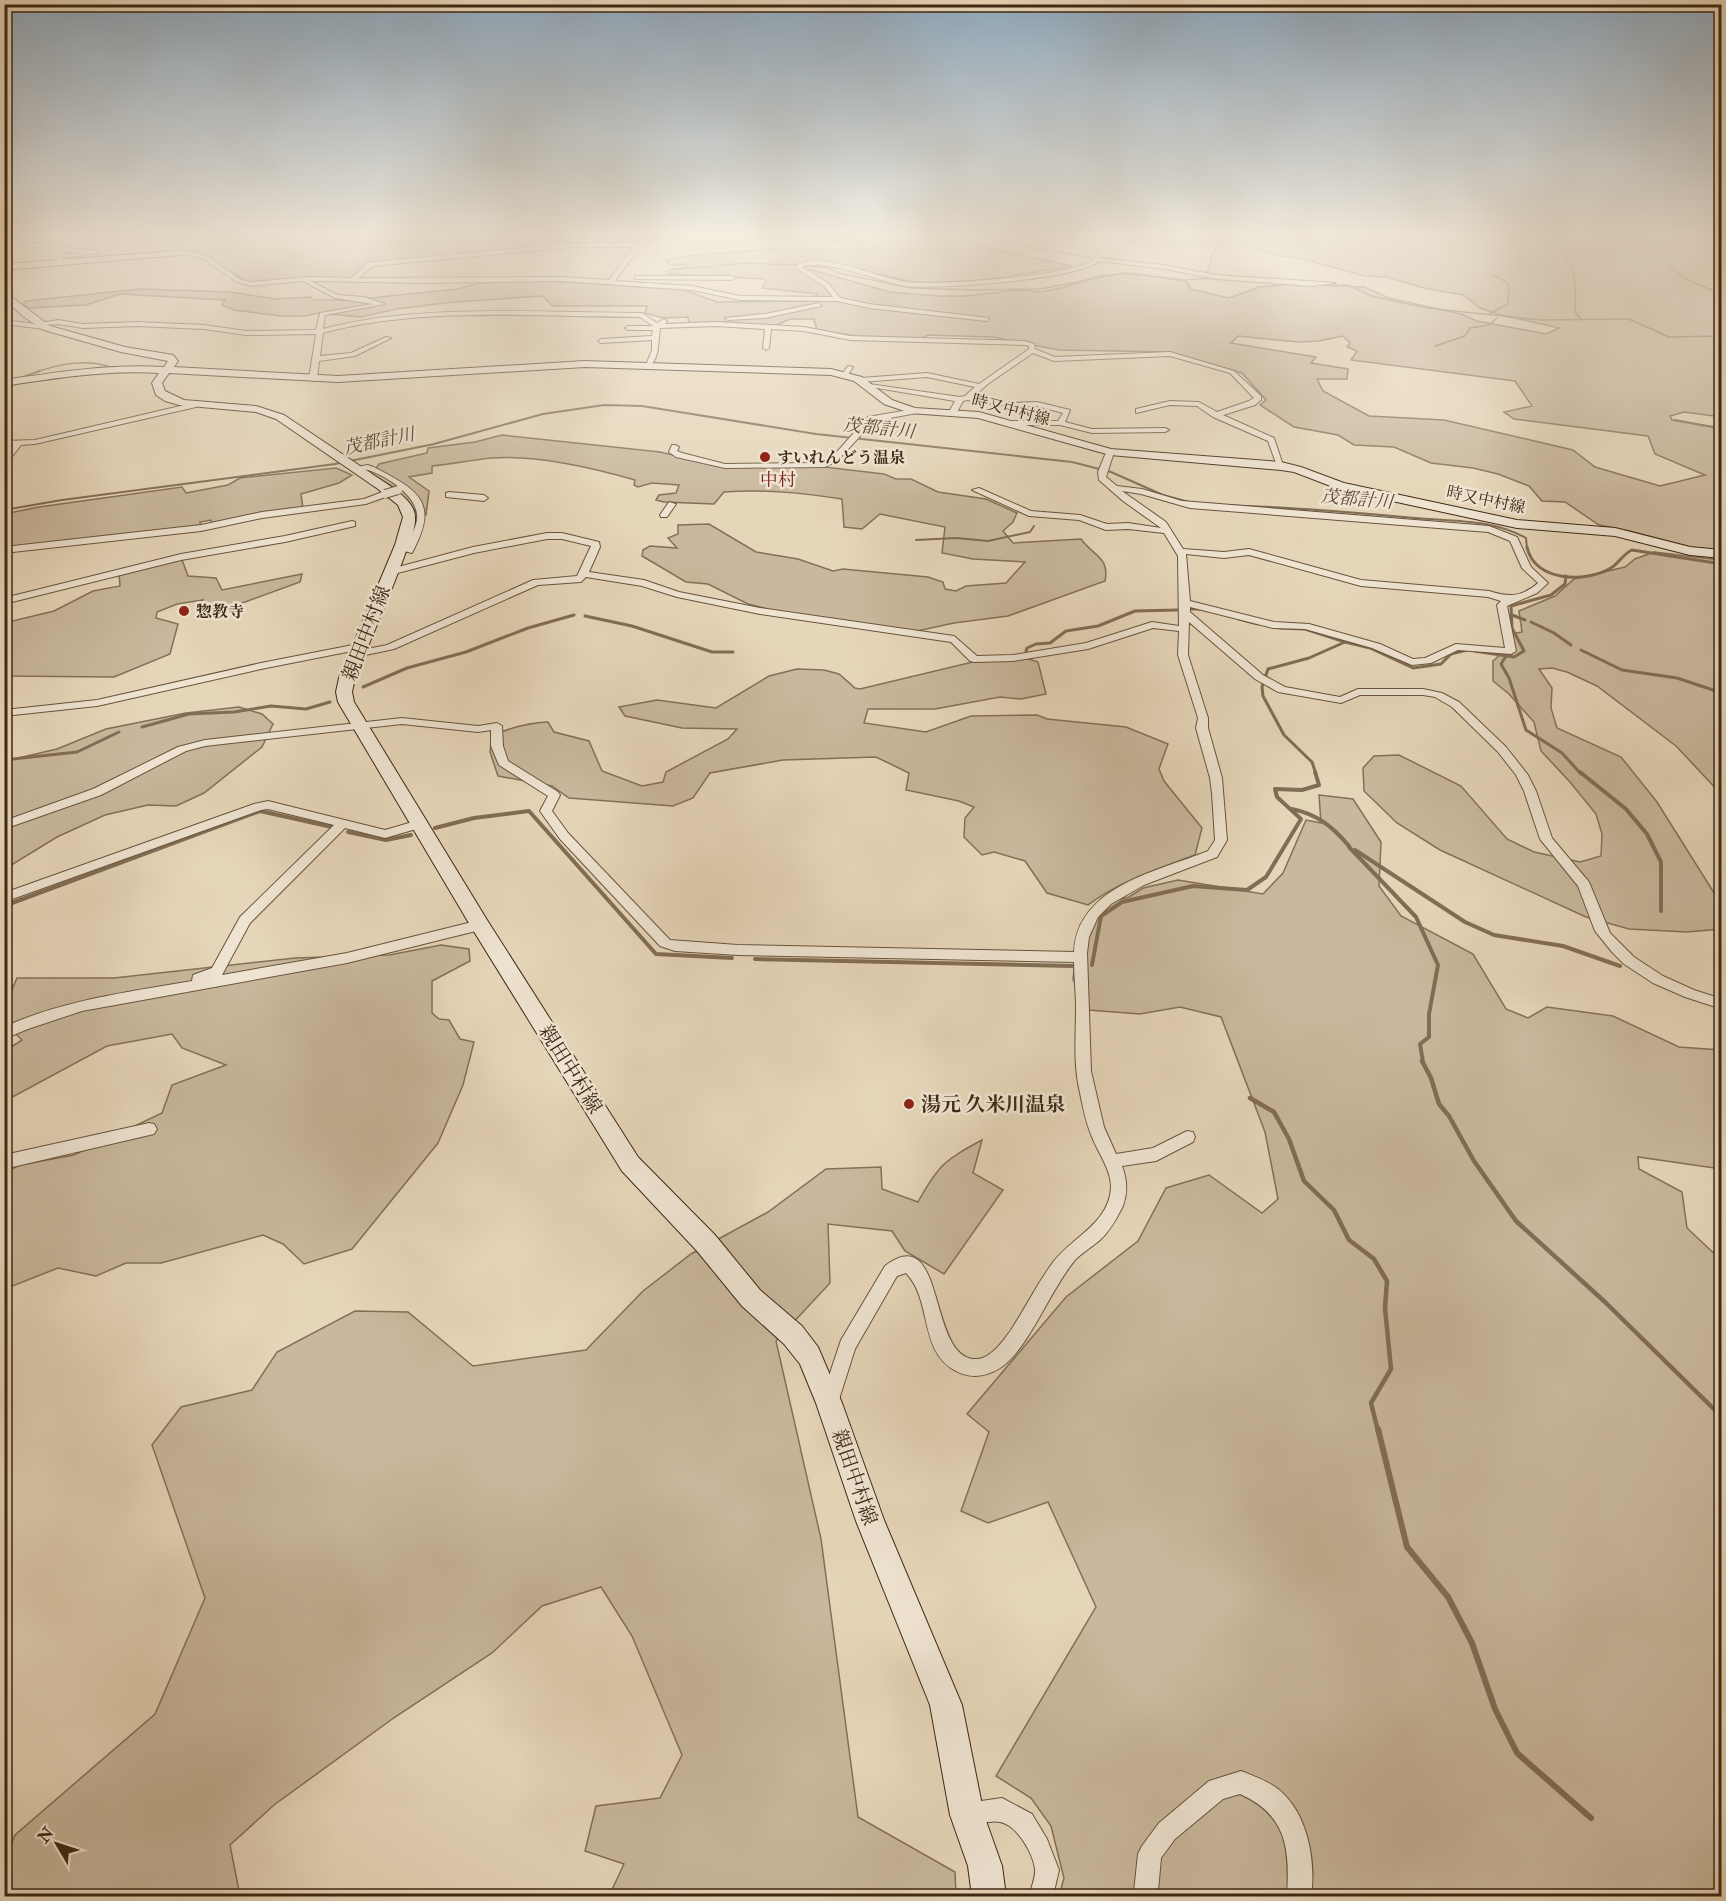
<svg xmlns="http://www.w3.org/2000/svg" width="1726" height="1901" font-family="'IM FELL Double Pica','Noto Serif JP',serif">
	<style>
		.green { fill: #c9b89d; stroke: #847058; stroke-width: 1.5; fill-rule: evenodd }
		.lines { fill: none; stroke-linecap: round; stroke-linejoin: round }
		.stream-far5 { stroke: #816d55; stroke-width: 1.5 }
		.stream-far4 { stroke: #816d55; stroke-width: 2 }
		.stream-far3 { stroke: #816d55; stroke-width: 3 }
		.stream-far2 { stroke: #816d55; stroke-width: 4 }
		.stream-far1 { stroke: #816d55; stroke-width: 4.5 }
		.stream { stroke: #816d55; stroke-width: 6 }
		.street-casing { stroke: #68543d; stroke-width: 2 }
		.secondary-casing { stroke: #3e2814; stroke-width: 2 }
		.street { fill: #efe4d2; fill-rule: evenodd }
		.secondary { fill: #efe4d2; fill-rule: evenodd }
		.street-bridge-casing { stroke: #68543d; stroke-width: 10; stroke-linecap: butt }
		.street-bridge { stroke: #efe4d2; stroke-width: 8 }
		.poi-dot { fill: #8f2418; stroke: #efe4d2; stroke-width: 2 }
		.labels { text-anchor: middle; stroke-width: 5; stroke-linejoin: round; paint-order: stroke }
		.far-street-label { font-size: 16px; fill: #3e2814; stroke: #efe4d2 }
		.far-poi-label { font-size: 16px; font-weight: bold; fill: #3e2814; stroke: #efe4d2; text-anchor: start }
		.far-water-label { font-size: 18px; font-style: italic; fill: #5f4a35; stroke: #efe4d2 }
		.far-quarter-label { font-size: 18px; fill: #7a1f14; stroke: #efe4d2 }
		.street-label { font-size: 20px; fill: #3e2814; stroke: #efe4d2 }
		.poi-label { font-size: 20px; font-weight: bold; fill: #3e2814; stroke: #efe4d2; text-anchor: start }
	</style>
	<rect width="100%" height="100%" fill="#e6d6b9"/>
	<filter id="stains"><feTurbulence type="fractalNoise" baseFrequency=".00333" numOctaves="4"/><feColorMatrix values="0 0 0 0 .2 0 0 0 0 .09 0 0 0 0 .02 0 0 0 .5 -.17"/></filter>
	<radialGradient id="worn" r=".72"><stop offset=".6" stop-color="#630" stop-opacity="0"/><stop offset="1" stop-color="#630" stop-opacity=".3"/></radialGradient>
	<g class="green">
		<polygon points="158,234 698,234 661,237 649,244 583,243 369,263 350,279 248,282 200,254 175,246"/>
		<path d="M749,234H947L976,245L1071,266C1059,270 1047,269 1035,272C998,278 957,285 919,282C880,279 840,256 801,267L890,292L938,296H964L1020,290L1041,292L1065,287L1099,276L1132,273L1186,281L1191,289L1229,298L1259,287L1290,284L1364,287L1389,298L1461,314L1477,321L1546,334L1559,328L1497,314L1480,308L1463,295L1424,288L1387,277L1365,276L1303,259L1281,256L1236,243L1211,245L1133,244L1117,234H1111H1606L1634,243L1692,235L1721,237V417L1684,412L1670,416L1672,420L1721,428V550L1694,548L1630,531L1599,525L1565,502L1542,501L1529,486L1498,474L1473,468L1431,463L1394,447L1354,445L1338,435L1294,427L1260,405L1266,400L1242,373L1170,352L1059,350L992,337L928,335L921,339L862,337L817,330L814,319H790L772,327L725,322L689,324L688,317L663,318L645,313L647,306H553L542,296L453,302L397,309L360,317L318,313L306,316H281L234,310L222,305L225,300L120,294L86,305L29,308L23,304L25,301L140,289L231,292L275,299L310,297L313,300H351L457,289L481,283L538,280L684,290L717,302L809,301L818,294L762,288L766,282L764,279L669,274L666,271L688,267L685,265H669L665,260L686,256L769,249L861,250L856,245L861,242L784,240ZM1238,336L1298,342L1319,341L1343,336L1350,343L1347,347L1357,351L1351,360L1515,381L1532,406L1504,412L1514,419L1648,436L1655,454L1705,475L1660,486L1595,467L1573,450L1444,420L1369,416L1323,391L1317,379H1347L1348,369L1311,363L1316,357L1231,343Z"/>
		<path d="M502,435L660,452L724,467H824L884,474L896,479H911L938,492L986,499L1017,513L1013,522L1003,531L1013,543L1081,539C1093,556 1110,557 1105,581L1008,616L954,623L917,631L779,612L748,604L708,584L686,582L642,556L643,550L650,546L677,548L668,538L678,534V525L709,524L756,552L798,559L833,571L843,569L928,577L943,582L945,589L956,591L966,586L1006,583L1025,562L973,559L942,553L945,527L880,514L862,529L844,527L842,499C802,493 765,489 724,492L714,504L664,502L656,500L659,495L676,493L679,485L652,483L638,487L634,485L635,480C593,468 535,455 492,458C472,460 452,464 432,466V473L409,477L429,491L426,515L416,512L395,488L372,474L379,464L427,453L428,448L475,442Z"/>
		<polygon points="336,468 352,475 339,483 301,494 303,508 213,525 211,520 200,522 201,528 26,546 5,553 4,514 39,507 182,487 186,493 228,485 240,478"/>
		<polygon points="1654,552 1721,560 1721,794 1676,746 1597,686 1567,672 1552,668 1539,669 1552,688 1551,708 1557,728 1621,757 1657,802 1721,904 1721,929 1687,932 1629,929 1586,917 1440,850 1397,823 1364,791 1363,768 1374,756 1399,755 1461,786 1507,839 1534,852 1580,862 1601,856 1602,834 1596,814 1570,782 1541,751 1534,722 1509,694 1493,681 1493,661 1502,653 1512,654 1511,634 1522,632 1519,611 1555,596 1574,579 1625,567 1635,559"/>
		<polygon points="181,557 188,576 216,578 222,590 302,574 300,582 245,602 198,612 203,600 177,604 157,612 156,618 178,624 170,654 114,677 5,676 4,623 54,611 93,591 120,586 119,573"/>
		<path d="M1029,659L1038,662L1046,694L1021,699L1000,697L935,709H868L864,723L926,732L971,716L1037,715L1047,719L1126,727L1168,744L1159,769L1164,781L1202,828L1195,855C1158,869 1120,881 1088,905L1047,893L1025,861L994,852L982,855L964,837L965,818L974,807L959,801L906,790L909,773L876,757L783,760L710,773L693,798L673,806L569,798L552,786L498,776L490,752L492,736C511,727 527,723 548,722L554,732L589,741L602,771L642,786L663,782L666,772L728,739L737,729L682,728L625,716L619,707L657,700L716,708L769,676L797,669L824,670L839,674L855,688L860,689L977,661Z"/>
		<polygon points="239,707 262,714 273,724 262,747 204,793 176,806 148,805 105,815 57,837 5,869 5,761 57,749 106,729 186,713"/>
		<polygon points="1319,795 1353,799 1381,842 1379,886 1401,916 1473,954 1506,1009 1528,1018 1547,1007 1613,1016 1679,1047 1721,1050 1721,1169 1638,1157 1639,1169 1682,1192 1687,1228 1721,1260 1721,1896 1059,1896 1064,1878 1051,1826 1031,1798 996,1776 1096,1607 1048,1502 988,1523 961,1511 989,1432 967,1414 1066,1297 1138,1241 1166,1188 1209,1175 1262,1213 1278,1199 1265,1132 1221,1017 1180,1007 1140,1014 1088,1010 1073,979 1080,925 1099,904 1129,897 1143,888 1178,880 1263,894 1283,873 1306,820 1321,823"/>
		<polygon points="441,945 469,949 470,961 432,981 432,1013 439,1019 449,1020 460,1039 474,1042 463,1085 438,1143 352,1249 304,1264 283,1244 263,1235 161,1263 126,1263 96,1276 58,1268 5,1289 5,1172 20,1165 74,1155 162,1113 172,1085 226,1065 182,1048 172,1034 107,1046 5,1101 5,1051 22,1040 5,1023 5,1006 17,978 114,978 295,958 389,955"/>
		<path d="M982,1140L973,1173L1003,1190L944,1274L905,1251L892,1231L828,1224L830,1283L776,1341L821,1539L858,1817L955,1872L956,1896H609L624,1864L585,1851L596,1806L660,1798L682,1755L632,1636L601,1587L542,1606L492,1653L395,1717L274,1805L230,1845L240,1896H5L4,1862L15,1835L155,1714L205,1598L152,1445L181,1407L252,1390L277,1352L355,1311L408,1312L473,1366L586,1350L643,1291L691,1254L768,1212L826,1169L881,1167L882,1189L918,1202C939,1164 945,1160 982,1140Z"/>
	</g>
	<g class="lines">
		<g class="stream-far5">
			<polyline points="965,234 969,237 1093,258"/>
			<path d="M1549,244C1580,267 1575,277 1575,312L1581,319"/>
			<polyline points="715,266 744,263 796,265"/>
			<polyline points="805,266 829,268 839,273 911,288 973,290 1041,289 1123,273 1183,280 1212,278"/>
			<polyline points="1669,267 1689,280 1722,295"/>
			<polyline points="672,269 710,267"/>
			<polyline points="1207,274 1214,250 1232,234"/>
			<polyline points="1311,285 1348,285 1371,296 1426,308 1541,320 1629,319 1669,337 1722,336"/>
			<polyline points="1489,314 1508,304 1509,284 1492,274"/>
			<polyline points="1435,346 1465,336 1470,328 1489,325 1497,318"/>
			<path d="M36,372C60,364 83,359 108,366"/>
		</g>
		<g class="stream-far4">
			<polyline points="20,378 40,371"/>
			<polyline points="1675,420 1722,429"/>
			<path d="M1223,505C1287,507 1351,512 1415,518C1452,521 1492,519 1526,538L1527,549"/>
			<polyline points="4,510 62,500 335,464 434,444 543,414 604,405 642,406 816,434 1072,462 1111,472 1163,495 1189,502"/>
			<polyline points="916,540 956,538 988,541 1030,532 1034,526"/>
		</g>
		<g class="stream-far3">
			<path d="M1527,547C1534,582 1586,583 1611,568C1619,563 1623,554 1632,550L1722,564"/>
			<polyline points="1191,609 1203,609"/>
			<polyline points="1512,615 1525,620"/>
			<polyline points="585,616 632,626 712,652 733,652"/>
			<polyline points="1239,619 1258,624"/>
			<polyline points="1531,622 1554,633 1571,645"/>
			<polyline points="1279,628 1305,629 1345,642"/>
			<polyline points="1581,650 1622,670 1677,678 1722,693"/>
			<polyline points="1026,651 1027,648 1036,644 1050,643 1066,631 1098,626 1135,611 1177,610"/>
			<polyline points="1474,651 1514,657 1524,651 1512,628 1511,606 1551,595 1565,584 1566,576"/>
			<polyline points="1506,656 1501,664 1509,678 1526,730 1562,753 1581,774"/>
			<polyline points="363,687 407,668 466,652 528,628 574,615"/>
			<polyline points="142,727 189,714 234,712 271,706 306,709 330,702"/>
			<polyline points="4,760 77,752 119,732"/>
			<polyline points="1316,774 1312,762 1284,735 1263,696 1262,687 1268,669 1309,658 1345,642 1370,648 1413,668 1441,664 1451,654 1467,650"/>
		</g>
		<g class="stream-far2">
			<polyline points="1580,772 1626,809 1647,834 1661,862 1661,911"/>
			<path d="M1292,809C1317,814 1333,827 1349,846"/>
			<polyline points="435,828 474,818 529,811 656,954 732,958"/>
			<polyline points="348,832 386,840 411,835"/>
			<polyline points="1349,847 1416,917 1438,965 1429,1014 1429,1037 1420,1044 1423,1062"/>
			<polyline points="1355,850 1465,922 1494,935 1563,946 1620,966"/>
			<polyline points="4,906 260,811 332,827"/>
			<polyline points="755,959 1072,966"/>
			<polyline points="1092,965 1101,916 1122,902 1193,886 1247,890 1266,877 1301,819 1277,797 1275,789 1302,790 1319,785 1315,772"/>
		</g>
		<g class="stream-far1">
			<polyline points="1422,1061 1431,1078 1439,1104 1449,1116 1474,1161 1516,1221 1605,1302 1722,1417"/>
			<polyline points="1250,1098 1274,1112 1289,1139 1304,1181 1334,1210 1349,1240 1374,1259 1387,1281 1385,1308 1391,1369 1371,1403 1378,1431"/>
		</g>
		<polyline class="stream" points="1378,1429 1407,1547 1448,1597 1472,1643 1495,1709 1517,1753 1591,1818"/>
		<defs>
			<g id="street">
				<path d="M1015,234H1025L1096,249L1100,258L1164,265L1216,275L1336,283L1312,286L1216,279L1164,269L1099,261C1081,279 934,290 905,286C883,282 819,257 802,267L828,283L840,298L869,304L989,318L987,321L869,308L837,301L740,300L692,290L561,281L423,283L310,281L338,295L364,297L385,304L325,315L323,329C420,303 541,313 642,313L657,323L664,319L667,321L665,324L716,322L804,327L850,336L1025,341L1034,344L1035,349L1055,357L1170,352L1234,371L1261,396V400L1255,405L1223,415L1274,438L1284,468L1277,466L1268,441L1213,417L1197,406L1170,405L1136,413V409L1170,401L1199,402L1217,412L1249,401L1254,398L1230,373L1170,356L1054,361L1033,353L989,383L973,397L1013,403L1037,402L1070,410L1065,422L1092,429L1165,428L1169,430L1165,432L1092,433L1060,425H1007L1003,423L1007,421H1058L1063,413L1037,406L1013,407L967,400L963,401L956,414H953L949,412L955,401L865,386L869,384L960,397L965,396L975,387L927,377L861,382L857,380L861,378L927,373L979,384L1029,349V346L1025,345L850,340L804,331L771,329L769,348L766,350L763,348L765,329L716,326L660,328C658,341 660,358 649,367L646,365L652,350V340L601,343L598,341L601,339L652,336L653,330H628L625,328L628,326H653L640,317C540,317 420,306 323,333L320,356L351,353L386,337L391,338L355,356L319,361L317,379L313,381L309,379L316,334L246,335L204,329L137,326L83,328L58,324L45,325L47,327L44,329L4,324V320L35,324L58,320L83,324L137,322L204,325L246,331L316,330L320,313L373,304L335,298L303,281L252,286L237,282L204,259L195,256L175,254L177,251L196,252L208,257L241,280L252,282L310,277L352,278L366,264L373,262L573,243H638L641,245L615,281L692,286L740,296L833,297L824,286L796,268V266C820,250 878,278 906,282C935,286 1077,276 1095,259L1092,251ZM573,247H634L609,280L561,277L358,278L373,266Z"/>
				<polygon points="4,239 96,251 99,253 63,258 58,264 55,262 59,255 80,253 4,243"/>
				<polygon points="636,276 732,276 735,278 732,280 634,279"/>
				<polygon points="819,303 821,306 765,318 728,320 725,318 765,314"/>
				<polygon points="848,366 853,367 847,376 841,376"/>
				<polygon points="193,403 197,405 196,407 35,444 21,445 4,467 4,458 13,445 4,445 4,441 35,440"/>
				<polygon points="914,409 917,409 917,413 874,421 838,460 825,467 725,468 676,457 669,452 672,445 675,445 679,447 677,451 682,453 725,464 823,463 836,453 868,417"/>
				<path d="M1107,450L1114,452L1106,477L1117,486L1142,489L1182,501L1489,526L1517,537L1531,567L1548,583L1537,593L1507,606L1516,651L1511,654L1458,650L1431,663L1412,665L1372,648L1305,629L1273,628L1190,607V612L1263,675L1285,687L1340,697L1358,689H1423L1442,693L1459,702L1506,747L1528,775L1536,791L1552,838L1589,882L1610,933L1634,957L1663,976L1694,990L1722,999V1009L1685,997L1653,983L1624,964L1612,952L1595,931L1578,886L1540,839L1524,791L1516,775L1498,752L1452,707L1435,697L1423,695H1360L1341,703L1278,692L1255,679L1189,622L1188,655L1208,718V728L1222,778L1227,840L1217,857L1144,885L1111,904L1098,917L1089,937L1087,953L1091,1071L1104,1127L1116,1154L1153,1148L1187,1131L1193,1132L1195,1137L1193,1142L1156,1161L1122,1166C1127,1179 1128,1192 1123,1206C1117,1218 1110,1231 1100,1240C1092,1247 1083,1252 1075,1260C1050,1290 1031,1344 1003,1366C989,1376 972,1380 956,1371C918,1351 933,1301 906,1273L897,1276L855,1349L836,1409L829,1412L822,1409L820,1403L841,1340L885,1266C948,1218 926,1363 978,1359C992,1357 1003,1341 1011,1330C1026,1307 1038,1282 1054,1261C1073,1237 1110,1222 1111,1187C1111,1169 1098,1153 1092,1137C1086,1123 1083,1108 1080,1093C1073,1064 1076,1036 1076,1007C1076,992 1074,977 1074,962L738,955L675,951L660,946L560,839L540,811L548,796L499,765L491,746V730L478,732L402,724L205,746L186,751L101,795L4,829V821L93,789L178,747L205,740L402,718L478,726L497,723L502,726L503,746L508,761L558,792L560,795L552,811L568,833L670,940L738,945L1074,952C1077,886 1159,871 1208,851L1215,840L1212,794L1210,778L1196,728L1198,718L1178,655L1179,631L1153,628L1088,649L1013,661L974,662L970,661L951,642L760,614L677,597L642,586L586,577L581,582L538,585L394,649L356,657L351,654L352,652L387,645L533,580L577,576L591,546L562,539H547L474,553L390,575L385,572L387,570L473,547L547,533H562L599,542L600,547L589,572L644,580L679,592L760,608L954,636L977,656L1013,655L1086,643L1152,622L1179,626L1178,556L1164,533L1128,529L1106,530L1079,520L1029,516L972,490L979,488L1031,511L1080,515L1107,524L1128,523L1161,528L1123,501L1099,480L1098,472ZM1122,491L1141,494L1190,508L1488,532L1510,541L1522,568L1538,583C1521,598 1508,597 1489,591L1361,580L1249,549L1224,552L1183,549L1166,522ZM1186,554L1224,558L1249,555L1361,586L1488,597L1501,601L1497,605L1505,648L1456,644L1425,658L1413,659L1380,644L1309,624L1274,622L1190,601Z"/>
				<path d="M368,465C377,468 385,473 394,478C431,498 431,517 412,553L404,551C408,541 415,530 417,520C420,497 387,476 368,470C361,468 356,472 350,468Z"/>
				<polygon points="385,491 389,494 388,496 366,504 262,518 201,531 4,553 4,547 201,525 262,512 364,499"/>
				<polygon points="449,492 484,495 488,498 484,501 446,497 446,493"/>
				<polygon points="669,502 676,504 667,517 661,517 660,515"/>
				<polygon points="352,521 355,522 355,526 285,542 181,560 4,604 4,598 181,554 285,536"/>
				<polygon points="358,644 362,645 362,649 261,669 97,706 4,716 4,710 97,700 261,663"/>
				<path d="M268,801L385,830L419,820L425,824L423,827L385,838L345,828L250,923L222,975L347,953L480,920L487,925L480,930L347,963L82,1011L28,1029L4,1039V1027C63,1000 129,992 192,981L193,975L212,968L240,917L334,825L268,809L261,810L4,902V893L254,804Z"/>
				<polygon points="149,1123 154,1124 157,1129 154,1134 4,1169 4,1155"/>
				<path d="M1241,1771C1253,1776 1268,1781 1278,1789C1308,1813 1316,1861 1311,1896H1287C1290,1849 1287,1815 1240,1794L1223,1799L1175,1839L1161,1858L1158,1891L1160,1896H1136L1134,1892L1138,1854L1142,1846L1159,1823L1209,1781Z"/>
				<path d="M1002,1798L1032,1814L1047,1839L1059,1870L1053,1896H1029C1031,1888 1036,1877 1035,1869C1033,1853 1017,1825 1000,1822C986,1819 973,1829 959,1823L955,1815L959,1807L967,1803Z"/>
			</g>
			<g id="secondary">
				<polygon points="177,251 180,251 180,255 4,270 4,264"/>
				<path d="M4,291L50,326L125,347L173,355L178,361L174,367L338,376L585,361L831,369L862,377L892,400L915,408L979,412L1111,449L1281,462L1301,467L1344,483L1517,520L1615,528L1690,547L1722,550V558L1690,555L1615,536L1517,528L1341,490L1294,472L1281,470L1110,455L978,418L910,413L884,404L854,381L831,375L585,367L338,382L169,373L162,383L165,391L184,400L256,406L284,415L393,488C402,495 415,505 415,517C416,530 408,545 404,557C389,598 371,638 355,678L352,692L354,702L487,920L638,1157L715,1235L760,1290L802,1326L818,1347L842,1403L884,1520L962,1705L984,1815L1002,1866L1006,1896H972L968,1866L950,1815L930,1705L856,1521L816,1403L800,1364L784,1344L742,1306L697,1251L622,1171L473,930L338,702L336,692L339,678L395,545L403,517L398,505L378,489L276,419L256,412L179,405L165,401L156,395L152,383L159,373C107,370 56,378 4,386V380C58,372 110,364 164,367L168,361L121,352L44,330L24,317L4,299Z"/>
			</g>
		</defs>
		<use href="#street" class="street-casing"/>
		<use href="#secondary" class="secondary-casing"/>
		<use href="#street" class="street"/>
		<use href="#secondary" class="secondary"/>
		<defs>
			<polyline id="street-bridge" points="385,494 398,490"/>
		</defs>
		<use href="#street-bridge" class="street-bridge-casing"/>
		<use href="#street-bridge" class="street-bridge"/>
	</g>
	<linearGradient id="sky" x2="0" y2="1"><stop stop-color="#90aabf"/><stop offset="0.47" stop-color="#f4ede0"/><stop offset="1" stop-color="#f4ede0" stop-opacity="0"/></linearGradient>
	<rect width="1726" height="500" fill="url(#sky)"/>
	<g class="poi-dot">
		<circle cx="765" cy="457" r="6"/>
		<circle cx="184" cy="611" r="6"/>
		<circle cx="909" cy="1104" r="6"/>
	</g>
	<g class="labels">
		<g class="far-street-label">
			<text transform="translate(1011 409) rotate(15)" y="6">時又中村線</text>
			<text transform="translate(1486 499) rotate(12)" y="6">時又中村線</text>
		</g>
		<g class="far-poi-label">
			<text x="777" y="463">すいれんどう温泉</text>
			<text x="196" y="617">惣教寺</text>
		</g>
		<g class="far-water-label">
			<text transform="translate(879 428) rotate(6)" y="6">茂都計川</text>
			<text transform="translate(379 441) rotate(-12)" y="6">茂都計川</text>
			<text transform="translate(1357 499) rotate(5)" y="6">茂都計川</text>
		</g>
		<g class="far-quarter-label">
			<text x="778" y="486">中村</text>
		</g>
		<g class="street-label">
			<text transform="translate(366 633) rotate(-69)" y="7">親田中村線</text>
			<text transform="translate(571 1069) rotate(58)" y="7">親田中村線</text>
			<text transform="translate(855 1477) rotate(71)" y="7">親田中村線</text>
		</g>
		<g class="poi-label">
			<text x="921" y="1111">湯元 久米川温泉</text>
		</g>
	</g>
	<rect width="1726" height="1901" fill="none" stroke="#e6d6b9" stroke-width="24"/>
	<rect x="6" y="6" width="1714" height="1889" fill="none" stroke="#3e2814" stroke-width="3"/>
	<rect x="12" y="12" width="1702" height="1877" fill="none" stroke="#3e2814" stroke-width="1.5"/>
	<g transform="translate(57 1844) rotate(309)" stroke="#efe4d2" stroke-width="4.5" paint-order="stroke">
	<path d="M0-4.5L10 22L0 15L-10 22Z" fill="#3e2814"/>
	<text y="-9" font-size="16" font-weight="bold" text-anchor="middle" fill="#3e2814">N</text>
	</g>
	<rect width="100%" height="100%" filter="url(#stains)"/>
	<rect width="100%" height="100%" fill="url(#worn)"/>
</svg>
